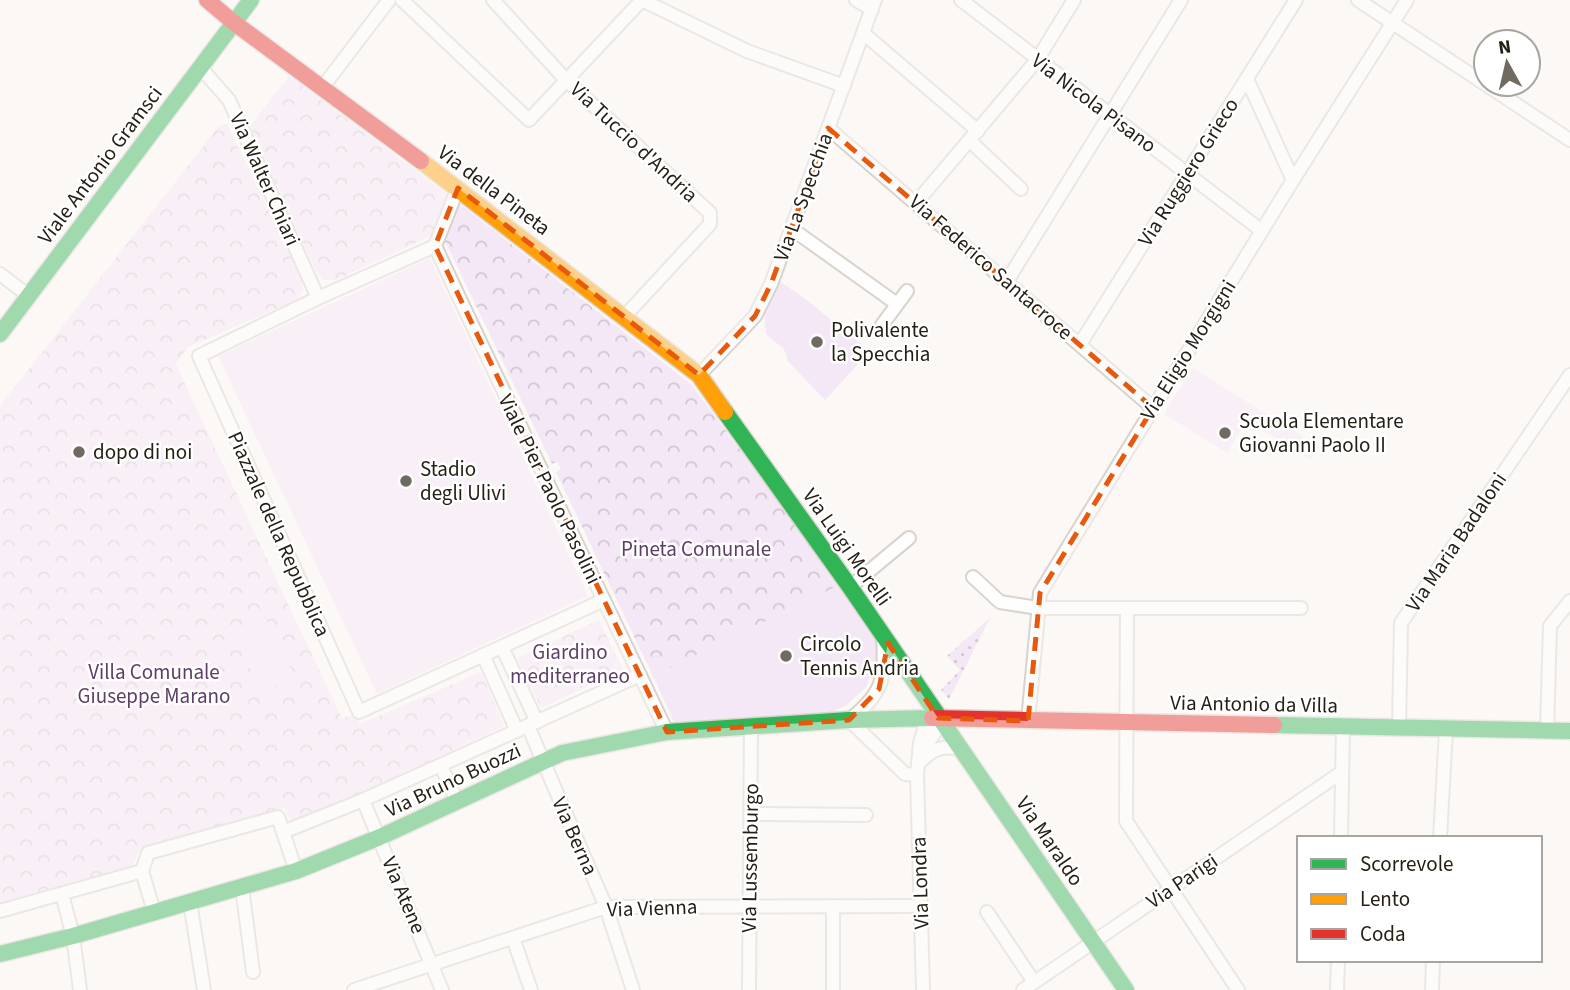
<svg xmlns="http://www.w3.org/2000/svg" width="1570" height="990" font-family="'Source Sans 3',sans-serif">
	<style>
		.grass { fill: url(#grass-dots) }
		.park { fill: url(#park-crowns) }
		.pitch { fill: #f4e7f6 }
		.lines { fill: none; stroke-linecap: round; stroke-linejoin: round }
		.street-casing { stroke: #d8d3cc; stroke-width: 16 }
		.fast-casing { stroke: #d8d3cc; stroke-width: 19 }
		.slow-casing { stroke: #d8d3cc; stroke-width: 19 }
		.jam-casing { stroke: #d8d3cc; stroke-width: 19 }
		.street { stroke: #fefefe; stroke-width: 12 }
		.fast { stroke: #30b455; stroke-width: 16 }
		.slow { stroke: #ff9f0a; stroke-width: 16 }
		.jam { stroke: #e5322d; stroke-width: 16 }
		.marked { fill: none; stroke: #e8590c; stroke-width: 5; stroke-dasharray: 14 9; stroke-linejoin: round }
		.poi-dot { fill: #6f6a62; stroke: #fff; stroke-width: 2.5 }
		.labels { text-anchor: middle; stroke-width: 5; stroke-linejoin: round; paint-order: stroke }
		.street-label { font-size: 21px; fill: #241e13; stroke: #fff }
		.poi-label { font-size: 21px; fill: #241e13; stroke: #fff; text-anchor: start }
		.park-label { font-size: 21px; fill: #5e3e69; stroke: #fff }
	</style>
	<defs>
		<pattern id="grass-dots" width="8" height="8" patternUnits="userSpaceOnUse" patternTransform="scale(1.75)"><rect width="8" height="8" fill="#f4e7f6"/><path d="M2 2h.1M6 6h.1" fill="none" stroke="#d1c6d2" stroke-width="1.8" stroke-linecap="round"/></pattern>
		<pattern id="park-crowns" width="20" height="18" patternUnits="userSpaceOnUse" patternTransform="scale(1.75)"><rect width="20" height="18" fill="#f4e7f6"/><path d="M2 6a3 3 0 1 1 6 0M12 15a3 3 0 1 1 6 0" fill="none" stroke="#d1c6d2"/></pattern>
	</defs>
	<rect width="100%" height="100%" fill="#fbf8f5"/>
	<polygon class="grass" points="990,618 949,699 941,690 960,670 947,656"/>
	<g class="park">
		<polygon points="289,76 443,191 692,385 840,585 653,676 556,472 561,469 557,462 552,464 446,243 429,237 336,280 323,280 316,272 250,126"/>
		<polygon points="227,124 302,280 303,290 297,300 188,347 176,364 185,384 342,719 355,714 360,724 481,672 504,726 360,794 291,822 284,808 140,849 132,868 0,905 0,406 220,125"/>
		<polygon points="599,620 623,670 541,708 517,658"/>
	</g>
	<g class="pitch">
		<polygon points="430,258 588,596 377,694 218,356"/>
		<polygon points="781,282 804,298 870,351 825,400 788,361 784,349 766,334 764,314"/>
		<polygon points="1193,368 1319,447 1311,460 1247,420 1227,453 1164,414"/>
		<polygon points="840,585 876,642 876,661 866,687 847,705 832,712 675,724 653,676"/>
		<polygon points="264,615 295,678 263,693 232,631"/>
	</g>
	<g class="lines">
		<defs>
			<g id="street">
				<polyline points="402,0 529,120 642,0 747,51 844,86"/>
				<polyline points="493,0 566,80 710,213 710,224 624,317"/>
				<polyline points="856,0 872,9"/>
				<polyline points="961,0 1262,231"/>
				<polyline points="1358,0 1570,140"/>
				<polyline points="863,33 978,131"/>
				<polyline points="200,67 229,100 318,298"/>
				<polyline points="1247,79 1293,180"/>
				<polyline points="322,88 389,0"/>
				<polyline points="828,128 1153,408"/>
				<polyline points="970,141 1021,189"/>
				<polyline points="916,203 1037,60 1074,0"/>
				<polyline points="792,229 897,304"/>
				<polyline points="435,246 458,188"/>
				<polyline points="0,274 29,296"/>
				<polyline points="1007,281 1181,0"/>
				<polyline points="882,325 907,291"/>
				<polyline points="1080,344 1296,0"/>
				<polyline points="699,375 755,316 771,284 875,0"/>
				<polyline points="973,577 1000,602 1038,608 1301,608"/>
				<polyline points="850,587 909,538"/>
				<path d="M604,600L359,712L199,356L318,298L435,246C511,409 590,570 667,732"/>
				<polyline points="1127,608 1126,821 1238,990"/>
				<path d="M883,637C886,678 883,694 849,720L905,774L917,775"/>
				<polyline points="502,647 537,722"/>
				<polyline points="483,655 517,731"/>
				<polyline points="1028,721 1040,593 1293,180 1407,0"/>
				<polyline points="528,726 606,907 633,990"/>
				<polyline points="1399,728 1401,623 1570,375"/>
				<polyline points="1547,731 1550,626 1570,601"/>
				<path d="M923,754C929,740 936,727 949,718"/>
				<path d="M921,761C934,748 943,746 960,748"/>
				<polyline points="441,766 457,801"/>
				<polyline points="363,800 442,990"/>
				<polyline points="751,814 866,815"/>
				<polyline points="283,832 296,871"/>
				<polyline points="1341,838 1343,727"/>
				<polyline points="1440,838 1446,730"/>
				<polyline points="142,871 154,912"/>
				<polyline points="242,887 253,972"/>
				<polyline points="62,894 73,936 80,990"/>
				<polyline points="190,902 204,990"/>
				<polyline points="0,911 142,871 148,853 278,817 283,832 363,800 640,675"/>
				<polyline points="987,912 1034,982"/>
				<polyline points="513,938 531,990"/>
				<polyline points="354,990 606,907 920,906"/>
				<polyline points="749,990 751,726"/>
				<polyline points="833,990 833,906"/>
				<polyline points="923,990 917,775 920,743 929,712"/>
				<polyline points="1023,990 1342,772"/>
				<polyline points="1337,990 1338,960"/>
				<polyline points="1432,990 1433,960"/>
			</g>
			<g id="fast">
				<polyline points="0,334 251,0"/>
				<polyline points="725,412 850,587 1126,990"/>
				<polyline points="1274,725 1570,731"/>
				<polyline points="0,954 73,936 296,871 380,837 562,753 667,732 849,720 932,718"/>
			</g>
			<polyline id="slow" points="421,161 699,375 725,412"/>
			<g id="jam">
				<polyline points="207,0 233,22 421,161"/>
				<polyline points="932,718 1274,725"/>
			</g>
		</defs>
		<use href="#street" class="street-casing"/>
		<use href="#fast" class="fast-casing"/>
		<use href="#slow" class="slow-casing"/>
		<use href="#jam" class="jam-casing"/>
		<use href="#street" class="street"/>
		<use href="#fast" class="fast"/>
		<use href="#slow" class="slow"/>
		<use href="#jam" class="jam"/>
	</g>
	<path d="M0 0H1570V990H0ZM828,128L1153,408L1040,593L1028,721L938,718L888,643L879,689L849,720L667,732L435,246L458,188L699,375L755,316L771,284Z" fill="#fbf8f5" fill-opacity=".55" fill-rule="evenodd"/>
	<path class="marked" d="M828,128L1153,408L1040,593L1028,721L938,718L888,643L879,689L849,720L667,732L435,246L458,188L699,375L755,316L771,284Z"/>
	<g class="poi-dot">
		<circle cx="817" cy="342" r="7"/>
		<circle cx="1225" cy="433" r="7"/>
		<circle cx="79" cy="452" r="7"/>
		<circle cx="406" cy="481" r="7"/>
		<circle cx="786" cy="656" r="7"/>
	</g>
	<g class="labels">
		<g class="street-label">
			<text transform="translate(1094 103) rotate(37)" y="7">Via Nicola Pisano</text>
			<text transform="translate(634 142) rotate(43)" y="7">Via Tuccio d'Andria</text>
			<text transform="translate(100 165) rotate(-53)" y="7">Viale Antonio Gramsci</text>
			<text transform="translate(1188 172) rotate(-58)" y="7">Via Ruggiero Grieco</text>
			<text transform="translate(265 179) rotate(66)" y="7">Via Walter Chiari</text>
			<text transform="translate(494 190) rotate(37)" y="7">Via della Pineta</text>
			<text transform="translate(803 197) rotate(-70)" y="7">Via La Specchia</text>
			<text transform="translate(991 267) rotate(41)" y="7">Via Federico Santacroce</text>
			<text transform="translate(1188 350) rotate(-58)" y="7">Via Eligio Morgigni</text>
			<text transform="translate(550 489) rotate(64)" y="7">Viale Pier Paolo Pasolini</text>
			<text transform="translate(279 534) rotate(66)" y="7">Piazzale della Repubblica</text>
			<text transform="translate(1456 542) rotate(-56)" y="7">Via Maria Badaloni</text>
			<text transform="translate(847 547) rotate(55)" y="7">Via Luigi Morelli</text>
			<text transform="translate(1254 704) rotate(1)" y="7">Via Antonio da Villa</text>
			<text transform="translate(453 780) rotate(-25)" y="7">Via Bruno Buozzi</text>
			<text transform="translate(575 836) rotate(66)" y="7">Via Berna</text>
			<text transform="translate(1050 841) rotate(56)" y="7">Via Maraldo</text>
			<text transform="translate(750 858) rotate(-89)" y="7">Via Lussemburgo</text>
			<text transform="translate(1182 881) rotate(-34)" y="7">Via Parigi</text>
			<text transform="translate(920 883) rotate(-92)" y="7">Via Londra</text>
			<text transform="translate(404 895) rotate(67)" y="7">Via Atene</text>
			<text transform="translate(652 908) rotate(-2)" y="7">Via Vienna</text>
		</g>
		<g class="poi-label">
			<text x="831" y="337">Polivalente<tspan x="831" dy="24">la Specchia</tspan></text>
			<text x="1239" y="428">Scuola Elementare<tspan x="1239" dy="24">Giovanni Paolo II</tspan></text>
			<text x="93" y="459">dopo di noi</text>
			<text x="420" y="476">Stadio<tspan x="420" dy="24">degli Ulivi</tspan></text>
			<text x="800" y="651">Circolo<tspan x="800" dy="24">Tennis Andria</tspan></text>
		</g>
		<g class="park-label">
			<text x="696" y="556">Pineta Comunale</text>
			<text x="570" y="659">Giardino<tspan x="570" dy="24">mediterraneo</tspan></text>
			<text x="154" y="679">Villa Comunale<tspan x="154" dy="24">Giuseppe Marano</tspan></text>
		</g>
	</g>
	<rect x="1297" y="836" width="245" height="126" fill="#ffffff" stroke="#a7a5a1" stroke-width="2"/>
	<rect x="1311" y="859" width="35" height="10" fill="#30b455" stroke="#a7a5a1" stroke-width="2"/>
	<text x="1360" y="871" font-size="21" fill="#241e13">Scorrevole</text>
	<rect x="1311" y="894" width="35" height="10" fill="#ff9f0a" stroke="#a7a5a1" stroke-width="2"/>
	<text x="1360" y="906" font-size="21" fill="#241e13">Lento</text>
	<rect x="1311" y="929" width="35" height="10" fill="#e5322d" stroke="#a7a5a1" stroke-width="2"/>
	<text x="1360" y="941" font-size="21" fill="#241e13">Coda</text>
	<g transform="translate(1507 63) rotate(352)"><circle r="33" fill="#ffffff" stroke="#a7a5a1" stroke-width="2"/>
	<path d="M0-5L12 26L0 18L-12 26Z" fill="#6f6a62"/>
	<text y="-10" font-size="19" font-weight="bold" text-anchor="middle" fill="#241e13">N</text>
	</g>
</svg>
